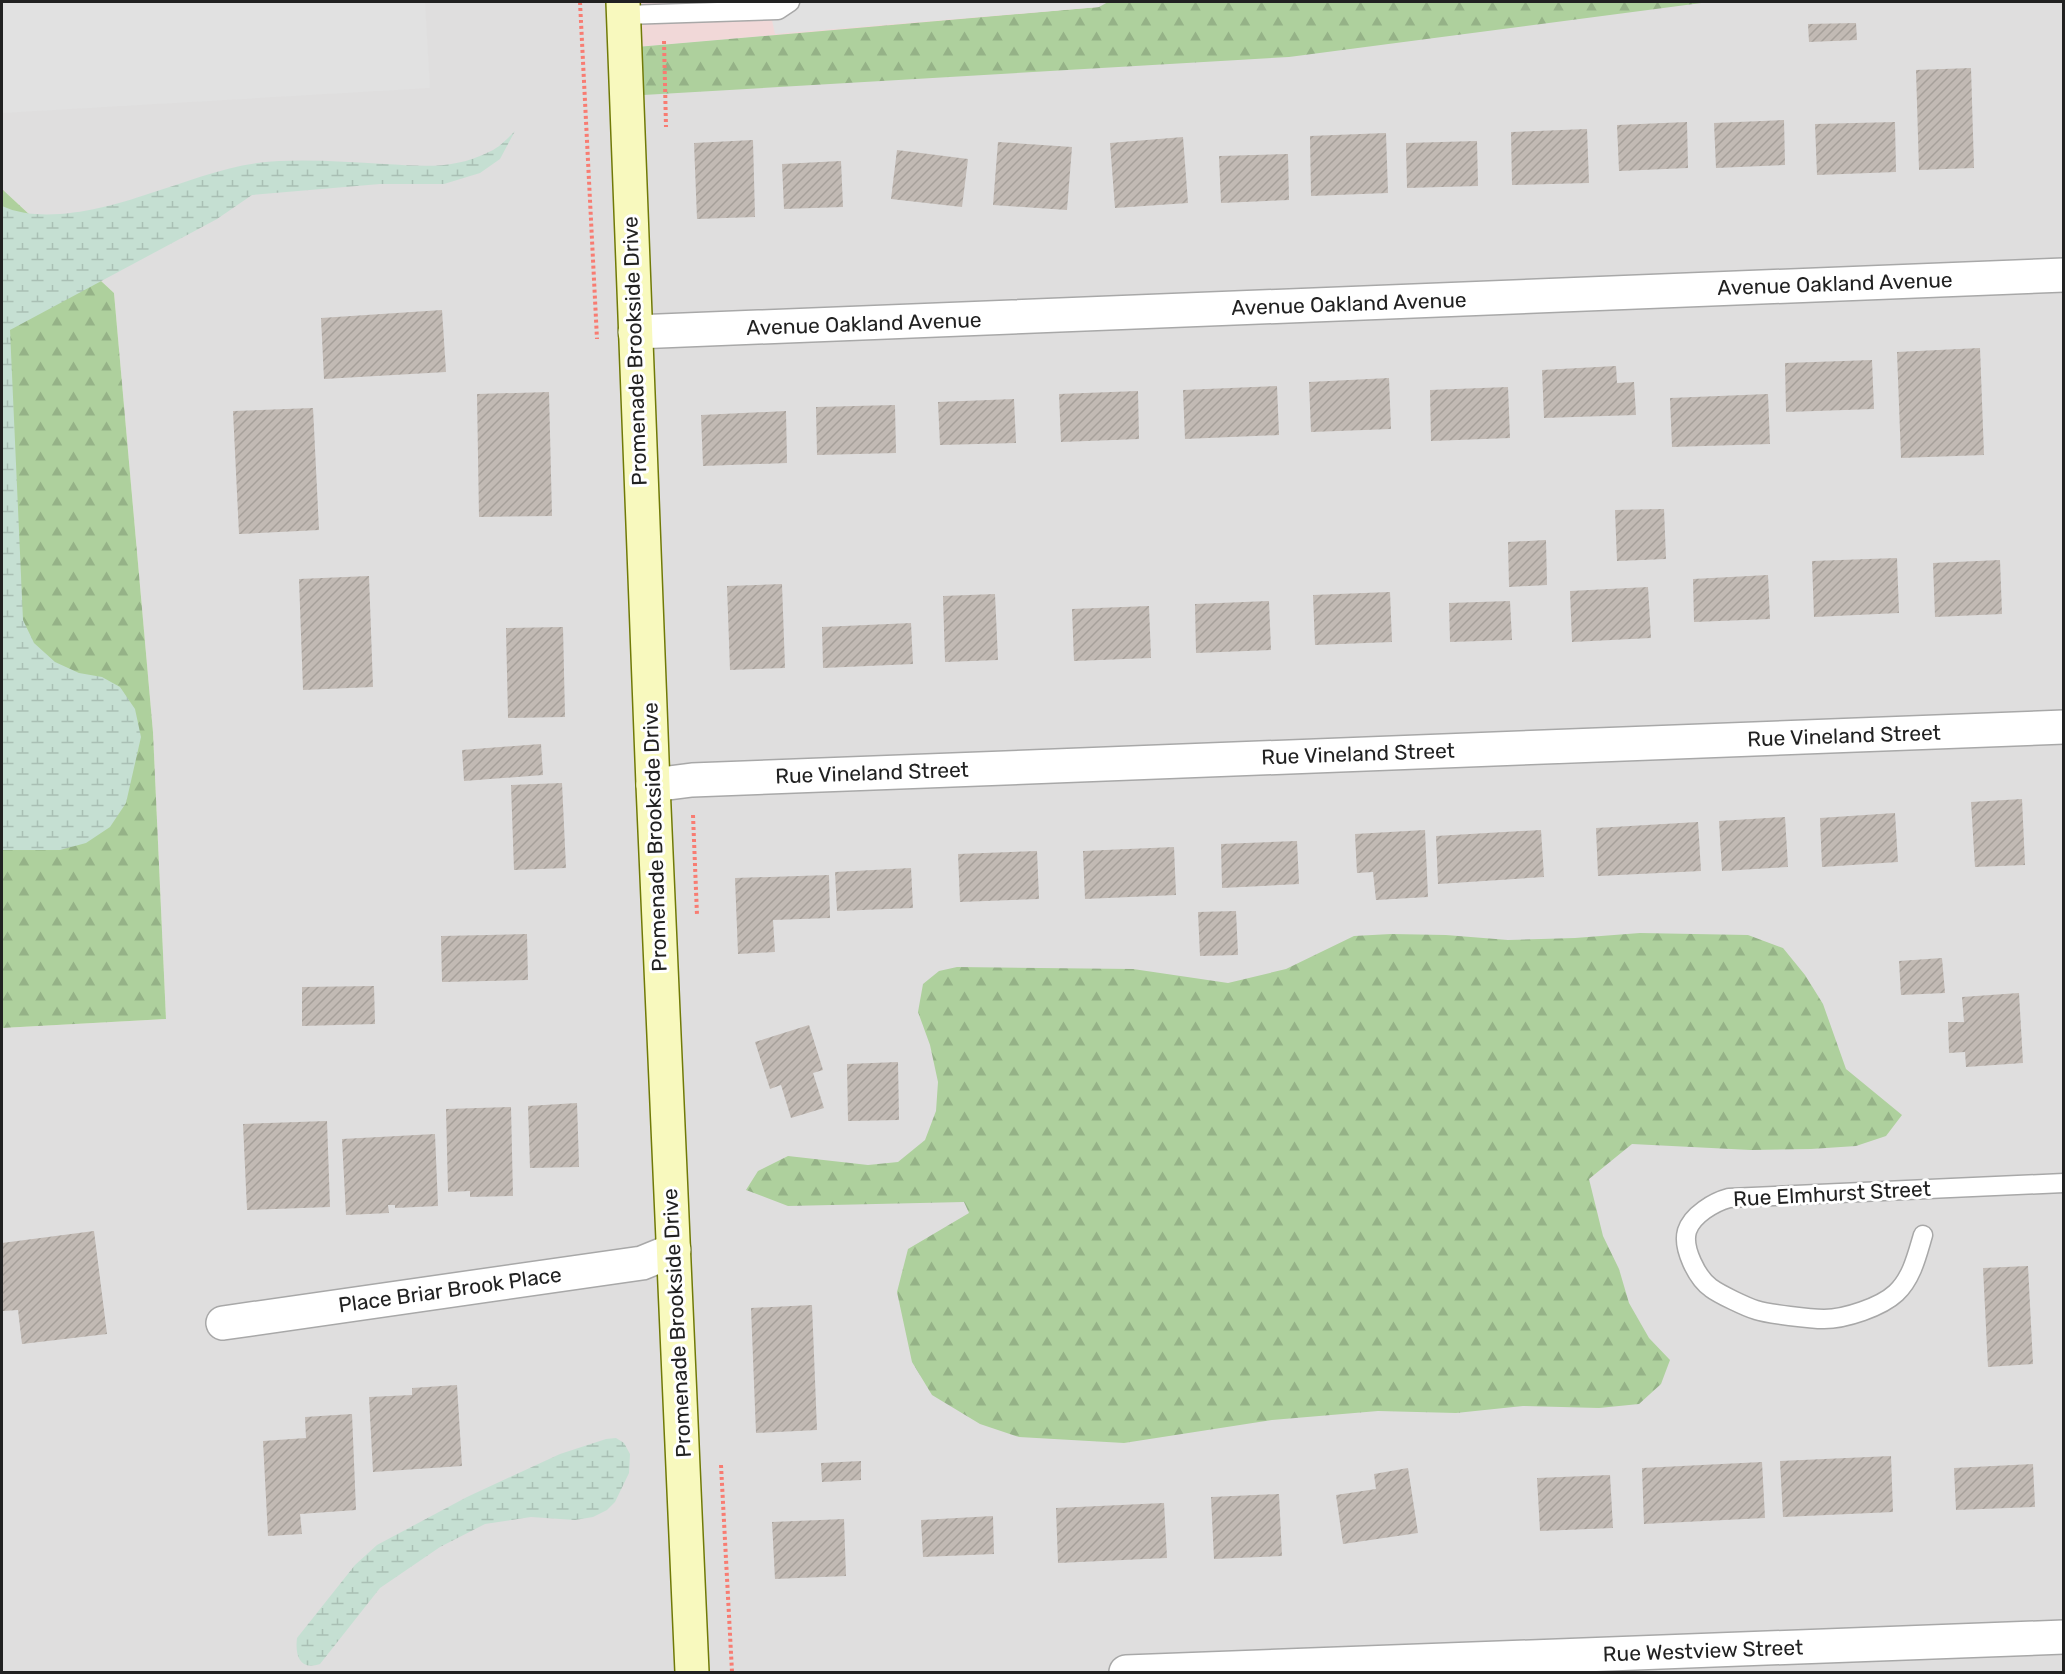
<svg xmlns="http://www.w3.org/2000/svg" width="2065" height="1674" font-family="Rubik,sans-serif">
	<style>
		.residential { fill: #dfdede }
		.commercial { fill: #f1d8d8 }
		.forest { fill: url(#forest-firs) }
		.wetland { fill: url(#wetland-marsh) }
		.parking { fill: #e1e1e1 }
		.building { fill: url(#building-hatch) }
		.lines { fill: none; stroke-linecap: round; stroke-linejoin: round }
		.lane-casing { stroke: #a8a8a8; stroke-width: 21 }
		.street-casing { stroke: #a8a8a8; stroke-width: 36 }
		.secondary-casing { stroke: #707a07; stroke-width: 36 }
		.path { stroke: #f87c72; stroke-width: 4; stroke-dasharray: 3 3; stroke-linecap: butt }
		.lane { stroke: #fff; stroke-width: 18 }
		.street { stroke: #fff; stroke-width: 33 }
		.secondary { stroke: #f8f9be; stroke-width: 33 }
		.labels { text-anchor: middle; stroke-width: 6; stroke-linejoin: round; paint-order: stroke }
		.street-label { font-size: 21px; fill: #212121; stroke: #fff }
	</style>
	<defs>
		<pattern id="forest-firs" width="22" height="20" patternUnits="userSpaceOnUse" patternTransform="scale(1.5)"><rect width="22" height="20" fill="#aed09d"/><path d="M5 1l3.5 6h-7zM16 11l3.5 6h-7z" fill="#95b287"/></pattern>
		<pattern id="wetland-marsh" width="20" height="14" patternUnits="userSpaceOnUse" patternTransform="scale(1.5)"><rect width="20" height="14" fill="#c5dfd2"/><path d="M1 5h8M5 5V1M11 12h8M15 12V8" fill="none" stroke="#a9bfb4"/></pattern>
		<pattern id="building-hatch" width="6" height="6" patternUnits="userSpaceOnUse" patternTransform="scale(1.5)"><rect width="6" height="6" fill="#c2bab4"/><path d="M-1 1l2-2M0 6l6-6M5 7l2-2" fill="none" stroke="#a6a09a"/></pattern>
	</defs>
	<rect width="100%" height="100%" fill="#f1eee8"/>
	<polygon class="residential" points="2,2 623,2 625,48 1099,6 1098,2 2063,2 2063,1672 2,1672 2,1028 166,1019 153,732 114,293 2,189"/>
	<polygon class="commercial" points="623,2 1098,2 1099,7 625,48"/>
	<g class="forest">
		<polygon points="1108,2 1709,2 1289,57 626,96 625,48 1099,7"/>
		<polygon points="2,189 114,293 153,732 166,1019 2,1028"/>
		<polygon points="1640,933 1748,935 1783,948 1805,975 1823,1004 1846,1069 1902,1115 1886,1136 1856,1146 1811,1149 1751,1150 1632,1144 1589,1179 1603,1236 1619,1269 1629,1303 1649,1338 1670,1360 1661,1384 1639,1404 1599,1408 1523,1406 1456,1413 1378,1411 1272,1420 1124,1443 1019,1437 980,1424 932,1395 912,1362 897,1292 908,1249 969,1213 964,1202 788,1206 746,1190 758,1171 788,1156 868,1165 898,1162 925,1140 936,1111 938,1082 930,1045 918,1012 923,984 939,971 957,967 1133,969 1228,983 1286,969 1354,936 1391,934 1446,935 1508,940 1575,938"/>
	</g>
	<g class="wetland">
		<path d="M515,131L500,159L480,173L444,184H380L252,195L217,219L10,330L23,620L34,643L55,662L79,673L102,677L120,687L135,709L141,737L126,803L110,827L86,843L60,850H2V206C43,225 107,208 148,194C183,183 220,168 257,163C298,158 343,162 384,164C424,166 454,170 491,151C500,147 508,138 515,131Z"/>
		<path d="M616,1438L624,1443L630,1454L629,1473L615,1502L607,1510L593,1517L575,1520L531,1517L485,1524L440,1547L380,1588L320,1664C299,1671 295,1655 297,1638L355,1565L377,1545L467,1497L560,1454L606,1439Z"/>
	</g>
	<g class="parking">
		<polygon points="2,2 425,2 430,88 2,113"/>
		<polygon points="768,2 1098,2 1099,7 775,34"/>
	</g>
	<g class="building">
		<polygon points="1856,23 1857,40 1809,42 1808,24"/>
		<polygon points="1971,68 1974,168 1919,170 1916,70"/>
		<polygon points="1784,120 1785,165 1716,168 1714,123"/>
		<polygon points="1687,122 1688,168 1619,171 1617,125"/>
		<polygon points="1895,122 1896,172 1817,175 1815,124"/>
		<polygon points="1587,129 1589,183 1512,185 1511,132"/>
		<polygon points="1386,133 1388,193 1311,196 1310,136"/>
		<polygon points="1183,137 1188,203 1115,208 1110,143"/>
		<polygon points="753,140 755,217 697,219 694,143"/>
		<polygon points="1477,141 1478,186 1407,188 1406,143"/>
		<polygon points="998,142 1072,147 1067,210 993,205"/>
		<polygon points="897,150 968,159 962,207 891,199"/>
		<polygon points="1288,154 1289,200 1221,203 1219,156"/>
		<polygon points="841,161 843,207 784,209 782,164"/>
		<polygon points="442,310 446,372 324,379 321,318"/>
		<polygon points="1980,348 1984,455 1901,458 1897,352"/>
		<polygon points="1872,360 1874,409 1786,412 1785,363"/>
		<polygon points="1616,366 1617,383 1634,382 1636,415 1544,418 1542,370"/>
		<polygon points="1389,378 1391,429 1311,432 1309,382"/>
		<polygon points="1277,386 1279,435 1185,439 1183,390"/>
		<polygon points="1508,387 1510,438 1431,441 1430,390"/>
		<polygon points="1138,391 1139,439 1061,442 1059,394"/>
		<polygon points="549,392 552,516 479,517 477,394"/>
		<polygon points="1768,394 1770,444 1672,447 1670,398"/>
		<polygon points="1014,399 1016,443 940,445 938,402"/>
		<polygon points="895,405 896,453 817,455 816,407"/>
		<polygon points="313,408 319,530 239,534 233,411"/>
		<polygon points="786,411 787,463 703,466 701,415"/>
		<polygon points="1664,509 1666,559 1617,561 1615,510"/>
		<polygon points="1546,540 1547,585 1509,587 1508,542"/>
		<polygon points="1897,558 1899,613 1814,617 1812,561"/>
		<polygon points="2000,560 2002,614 1935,617 1933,563"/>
		<polygon points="1768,575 1770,619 1694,622 1693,579"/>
		<polygon points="369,576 373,687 303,690 299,579"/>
		<polygon points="782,584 785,668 730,670 727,586"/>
		<polygon points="1648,587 1651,638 1572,642 1570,591"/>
		<polygon points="1390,592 1392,642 1315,645 1313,595"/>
		<polygon points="995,594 998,660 945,662 943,596"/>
		<polygon points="1269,601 1271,650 1196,653 1195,604"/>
		<polygon points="1510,601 1512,640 1450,642 1449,603"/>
		<polygon points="1149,606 1151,658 1074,661 1072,609"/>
		<polygon points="911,623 913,664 823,668 822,627"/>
		<polygon points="563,627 565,717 508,718 506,628"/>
		<polygon points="541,744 543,775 464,781 462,750"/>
		<polygon points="562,783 566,868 514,870 511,785"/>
		<polygon points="2022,799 2025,865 1975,867 1971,802"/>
		<polygon points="1895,813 1898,862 1822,867 1820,818"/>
		<polygon points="1785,817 1788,867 1722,871 1719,821"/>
		<polygon points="1698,822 1701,871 1598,876 1596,828"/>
		<polygon points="1425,830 1428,897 1376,900 1373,872 1357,873 1355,834"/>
		<polygon points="1541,830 1544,877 1438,884 1436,836"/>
		<polygon points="1297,841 1299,884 1222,888 1221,844"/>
		<polygon points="1174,847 1176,895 1085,899 1083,851"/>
		<polygon points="1037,851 1039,899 960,902 958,854"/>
		<polygon points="911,868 913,908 837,911 835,872"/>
		<polygon points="829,875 830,918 773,920 775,952 738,954 735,878"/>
		<polygon points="1236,911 1238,955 1200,956 1198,912"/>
		<polygon points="527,934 528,980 442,982 441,936"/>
		<polygon points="1942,958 1945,993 1901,995 1899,961"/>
		<polygon points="374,986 375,1024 302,1026 302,987"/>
		<polygon points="2019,993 2023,1063 1966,1067 1965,1052 1949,1053 1948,1022 1964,1022 1962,997"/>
		<polygon points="809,1025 823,1070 813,1073 824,1108 791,1118 781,1085 770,1089 755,1042"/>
		<polygon points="898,1062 899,1120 848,1121 847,1064"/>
		<polygon points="577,1103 579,1167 530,1168 528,1106"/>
		<polygon points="511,1107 513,1196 470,1197 470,1191 448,1192 446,1109"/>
		<polygon points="327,1121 330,1207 247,1210 243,1124"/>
		<polygon points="435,1134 438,1206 395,1208 395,1205 388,1205 389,1213 346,1215 342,1139"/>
		<polygon points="94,1231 107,1334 22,1344 18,1310 3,1311 2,1243"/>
		<polygon points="2028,1266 2033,1364 1988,1367 1983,1268"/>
		<polygon points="812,1305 817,1430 756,1433 751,1308"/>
		<polygon points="457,1385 462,1466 373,1472 369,1397 412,1395 412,1388"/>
		<polygon points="352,1414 356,1510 300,1514 302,1534 268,1536 263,1441 306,1438 305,1417"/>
		<polygon points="1891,1456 1893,1512 1783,1517 1780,1461"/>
		<polygon points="861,1461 861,1480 822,1482 821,1463"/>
		<polygon points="1762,1462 1765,1518 1644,1524 1642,1468"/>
		<polygon points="2033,1464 2035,1507 1956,1510 1954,1468"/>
		<polygon points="1408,1468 1418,1533 1343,1544 1336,1495 1376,1489 1374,1474"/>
		<polygon points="1610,1475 1613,1528 1540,1531 1537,1478"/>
		<polygon points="1279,1494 1282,1556 1214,1559 1211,1497"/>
		<polygon points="1164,1503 1167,1558 1058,1563 1056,1508"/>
		<polygon points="993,1516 994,1554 923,1557 921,1520"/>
		<polygon points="844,1519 846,1576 775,1579 772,1522"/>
	</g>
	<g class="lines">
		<defs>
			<g id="lane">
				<polyline points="624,15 778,10 790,2"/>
				<path d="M1923,1235C1917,1255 1912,1278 1896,1293C1881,1307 1845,1319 1824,1319C1811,1319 1768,1314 1756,1310C1746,1307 1719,1294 1711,1288C1697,1278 1682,1248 1687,1231C1692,1215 1714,1202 1729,1198L2064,1183"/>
			</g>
			<g id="street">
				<polyline points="635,332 2064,275"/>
				<polyline points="653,785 692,780 2064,727"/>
				<polyline points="223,1323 642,1263 674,1250"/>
				<polyline points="1126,1672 2064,1637"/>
			</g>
			<polyline id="secondary" points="623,2 653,785 692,1672"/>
		</defs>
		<use href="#lane" class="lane-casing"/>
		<use href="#street" class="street-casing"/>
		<use href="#secondary" class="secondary-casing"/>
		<g class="path">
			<polyline points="580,2 597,339"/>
			<polyline points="664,41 666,127"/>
			<polyline points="693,815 697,915"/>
			<polyline points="721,1465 732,1672"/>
		</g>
		<use href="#lane" class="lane"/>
		<use href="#street" class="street"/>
		<use href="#secondary" class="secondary"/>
	</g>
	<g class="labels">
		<g class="street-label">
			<text transform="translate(1835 284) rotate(-2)" y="7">Avenue Oakland Avenue</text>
			<text transform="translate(1349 304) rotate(-2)" y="7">Avenue Oakland Avenue</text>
			<text transform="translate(864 324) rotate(-2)" y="7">Avenue Oakland Avenue</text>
			<text transform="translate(635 351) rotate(-92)" y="7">Promenade Brookside Drive</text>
			<text transform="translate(1844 736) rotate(-2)" y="7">Rue Vineland Street</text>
			<text transform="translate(1358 754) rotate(-2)" y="7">Rue Vineland Street</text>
			<text transform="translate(872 773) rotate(-2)" y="7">Rue Vineland Street</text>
			<text transform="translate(655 837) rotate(-92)" y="7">Promenade Brookside Drive</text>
			<text transform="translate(1832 1194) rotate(-3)" y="7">Rue Elmhurst Street</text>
			<text transform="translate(450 1290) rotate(-8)" y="7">Place Briar Brook Place</text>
			<text transform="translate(677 1323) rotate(-93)" y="7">Promenade Brookside Drive</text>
			<text transform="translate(1703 1651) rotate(-2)" y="7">Rue Westview Street</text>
		</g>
	</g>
	<rect width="2065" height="1674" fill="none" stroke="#212121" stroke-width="6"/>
</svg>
